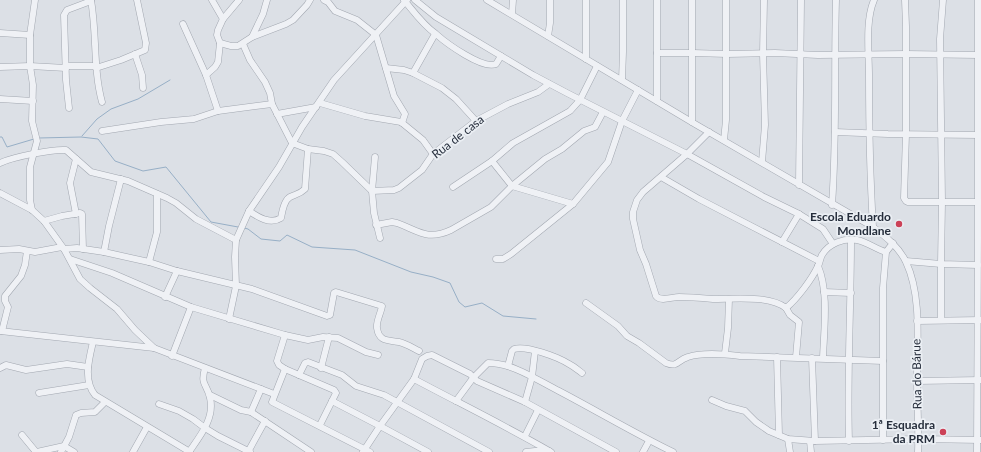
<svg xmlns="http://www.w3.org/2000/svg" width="981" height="452" font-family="Lato,sans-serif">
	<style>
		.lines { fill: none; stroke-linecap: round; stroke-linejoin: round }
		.stream { stroke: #97afc6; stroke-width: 1 }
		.minor-casing { stroke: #a2a7b0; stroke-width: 7 }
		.minor { stroke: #eff1f5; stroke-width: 6 }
		.poi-dot { fill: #cc4157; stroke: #ebeff4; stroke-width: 1.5 }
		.labels { text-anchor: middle; stroke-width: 3.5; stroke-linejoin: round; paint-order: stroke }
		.street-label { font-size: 12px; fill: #262e3c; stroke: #ebeff4 }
		.poi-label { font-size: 12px; font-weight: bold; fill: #262e3c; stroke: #ebeff4; text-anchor: end }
	</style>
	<rect width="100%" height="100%" fill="#dce0e6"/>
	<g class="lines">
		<g class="stream">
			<polyline points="82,136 97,119 111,109 138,99 170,80"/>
			<polyline points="0,137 2,137 7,147 34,139"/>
			<polyline points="39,138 81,137 98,139 115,161 143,171 166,167 211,222 238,227"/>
			<polyline points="244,228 248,229 261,239 280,241 287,235 312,247 355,250 411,272 433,277 450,283 459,302 465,307 482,303 503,316 536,319"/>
		</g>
		<defs>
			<g id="minor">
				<path d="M91,0C97,34 93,69 102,102"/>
				<polyline points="212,0 223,19"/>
				<polyline points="324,0 328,2 335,11 357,20 376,35 394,96 405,114 402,123"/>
				<path d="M404,0C414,12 423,25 436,34C446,43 483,70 496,64L501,56"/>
				<polyline points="415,0 436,17 533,75 567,93 687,154 764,197 799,214 823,229 833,244"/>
				<path d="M487,0L695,124L873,227C886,237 899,247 906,262C922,296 917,342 917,379C917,403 919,428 918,452"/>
				<polyline points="586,0 586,59"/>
				<polyline points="657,0 657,101"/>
				<polyline points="905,0 906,26 906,134 904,198 906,201 908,202 981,202"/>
				<polyline points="512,14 513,0"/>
				<polyline points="183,24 206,75 218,111"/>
				<polyline points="0,33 30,35"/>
				<polyline points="548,36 550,23 550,0"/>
				<polyline points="252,37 263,14 267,0"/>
				<polyline points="220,43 231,46 238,46 252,37 286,24 293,20 307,5 310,0"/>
				<polyline points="243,44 250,60 265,82 270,93 272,104 292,143 308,149 324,151 333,154 342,162 372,191 394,190 399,188 422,170 433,154 476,121 508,104 538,92 549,84"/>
				<polyline points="657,53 693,53 727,54 775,53 818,55 906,54 978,55"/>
				<polyline points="135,54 142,75 143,88"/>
				<polyline points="66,66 96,66"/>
				<polyline points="0,67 30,66 66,68"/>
				<polyline points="96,68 121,60 145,50 146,43 137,0"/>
				<polyline points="386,68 404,70 413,73 442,88 456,99 476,121"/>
				<polyline points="413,73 435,34"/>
				<polyline points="206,75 215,67 218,62 220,43 217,35 218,30 223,19 239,0"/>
				<polyline points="622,80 623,52 623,0"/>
				<polyline points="0,99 33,101"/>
				<polyline points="320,103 365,116 401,122 423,140 433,154"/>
				<polyline points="69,108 66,80 64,15 67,10 91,1"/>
				<polyline points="277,114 316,107"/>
				<polyline points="692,122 692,0"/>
				<polyline points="102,131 161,122 194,119 218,111 272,104"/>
				<path d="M709,132L687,154L643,192L637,200L633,212V219L640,250L646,264L656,296C661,302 672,297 679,297C690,297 702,298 713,299C734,299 769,295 786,308C797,299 812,279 818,266C820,263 820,258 822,255C829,243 844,238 857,240C867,242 876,249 886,252"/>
				<polyline points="835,132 888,134 978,135"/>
				<polyline points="724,140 726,120 726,0"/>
				<polyline points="375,157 372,191 374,213 380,238"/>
				<polyline points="492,161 512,186 573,204"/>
				<polyline points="762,162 765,125 763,54 764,0"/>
				<path d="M0,163C13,157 52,149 66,150L91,172L128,181L167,198L176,203L196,219L236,240"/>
				<polyline points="661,177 699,199 819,261"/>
				<polyline points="799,185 801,0"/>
				<polyline points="453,187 492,161 513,143 570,111 580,100 597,66"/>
				<polyline points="0,193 32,210 44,221 64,249 80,279 90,288 117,309 135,330 154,348"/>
				<path d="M832,205C837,137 834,68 836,0"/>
				<polyline points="32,210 30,200 30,167 37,141 32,121 33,85 30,66 30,35 35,0"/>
				<path d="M249,211C258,217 270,225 281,218C282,212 284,200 290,197C296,194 300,194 305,189L308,149"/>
				<polyline points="76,214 70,183 76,159"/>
				<polyline points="44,221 62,216 80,213 82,214 83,249"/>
				<path d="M376,225L392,222L397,223C419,231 427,241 451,230L491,207L512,186L545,159L562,149L584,131L595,127L603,112"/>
				<path d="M873,227C870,177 869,126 869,75C869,53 865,21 874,0"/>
				<polyline points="782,242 799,214"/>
				<path d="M64,249L77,248L104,252L149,262L177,271L252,289L327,316L330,315L334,293L336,292L382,306C381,313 376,321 377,328C379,342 388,340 399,342C405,343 413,348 419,351"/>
				<polyline points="0,250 19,249 35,252 62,247"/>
				<polyline points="104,252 109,226 121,179"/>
				<polyline points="70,259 112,273 191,307 285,335 277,361 279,365 285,369"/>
				<polyline points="496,259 503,259 511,254 573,204 608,162 622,121 638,90"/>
				<polyline points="906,261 941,264 978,265"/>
				<polyline points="149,262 157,232 157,194"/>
				<path d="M818,266C829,292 824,329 823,358"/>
				<polyline points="824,292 851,293"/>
				<polyline points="165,297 177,271"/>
				<path d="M586,303L618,326L627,336L639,343L666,363C678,368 677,360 688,357C703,352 724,354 740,356L883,361"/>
				<polyline points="786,308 790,315 799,322 796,357"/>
				<polyline points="229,319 236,286 235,257 236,240 249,211 279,167 302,127 334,80 407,0"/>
				<polyline points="941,320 941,264 942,202 940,39 943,0"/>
				<polyline points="917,321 981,320"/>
				<polyline points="0,331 154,348 274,394"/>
				<polyline points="2,331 8,307 5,301 5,296 21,276 25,265 27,251"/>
				<polyline points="285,335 308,340 323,337 338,338 366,352 378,355"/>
				<path d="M93,342C89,359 83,380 95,395L190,452"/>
				<polyline points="725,353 728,328 729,299"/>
				<polyline points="172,356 191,307"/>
				<polyline points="777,357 779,435"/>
				<polyline points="812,358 815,441"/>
				<path d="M508,366L512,351L514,349C526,345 558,357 569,364C573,366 578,370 582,373"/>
				<polyline points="0,368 6,365 26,370 67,364 88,367"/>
				<polyline points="321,368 329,337"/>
				<polyline points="299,375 305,363 308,362 342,375 356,386 384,395 489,452"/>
				<path d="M414,379C459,403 506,426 551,452"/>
				<polyline points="917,381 981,380"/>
				<polyline points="261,389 251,412 311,452"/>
				<polyline points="39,393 89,385"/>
				<polyline points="210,395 241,410 251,412"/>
				<polyline points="712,400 726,406 745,411 756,422 769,431 788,439 815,441 919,439 981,440"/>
				<path d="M456,401L473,378L488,363C513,363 537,380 559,391C597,411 634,433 673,452"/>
				<polyline points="525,402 532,377 535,351"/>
				<polyline points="159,404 179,411 193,419 205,428 218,436 250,452"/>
				<polyline points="320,425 332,401"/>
				<polyline points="22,435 36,452"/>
				<polyline points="525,436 538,410"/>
				<polyline points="788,439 790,452"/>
				<polyline points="883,440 883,288 886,252 893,243"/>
				<polyline points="810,441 811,452"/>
				<path d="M849,441C847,374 851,307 851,240"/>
				<polyline points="37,452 64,446 74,452"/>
				<polyline points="61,452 69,437 76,415 81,413 95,412 105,402"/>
				<polyline points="133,452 147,427"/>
				<path d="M189,452C200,436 215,418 210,398C207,383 200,386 205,368"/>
				<polyline points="248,452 265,421"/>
				<polyline points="363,452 380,426 414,379 422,359 427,356 432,355 470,374 477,381 525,402 616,452"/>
				<polyline points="370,452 272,402 285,369 334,390 336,393 332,401 380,426 428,452"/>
				<polyline points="526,452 535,451 549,451"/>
				<polyline points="643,452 649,441"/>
				<polyline points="977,452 978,237 978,0"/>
			</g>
		</defs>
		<use href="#minor" class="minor-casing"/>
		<use href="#minor" class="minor"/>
	</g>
	<g class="poi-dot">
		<circle cx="899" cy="224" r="4"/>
		<circle cx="943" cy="432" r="4"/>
	</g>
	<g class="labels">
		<g class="street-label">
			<text transform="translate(458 137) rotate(-38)" y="4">Rua de casa</text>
			<text transform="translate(917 374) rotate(-91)" y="4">Rua do Bárue</text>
		</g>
		<g class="poi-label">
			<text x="891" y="221">Escola Eduardo<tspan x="891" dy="14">Mondlane</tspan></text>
			<text x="935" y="429">1ª Esquadra<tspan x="935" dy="14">da PRM</tspan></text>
		</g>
	</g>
</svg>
